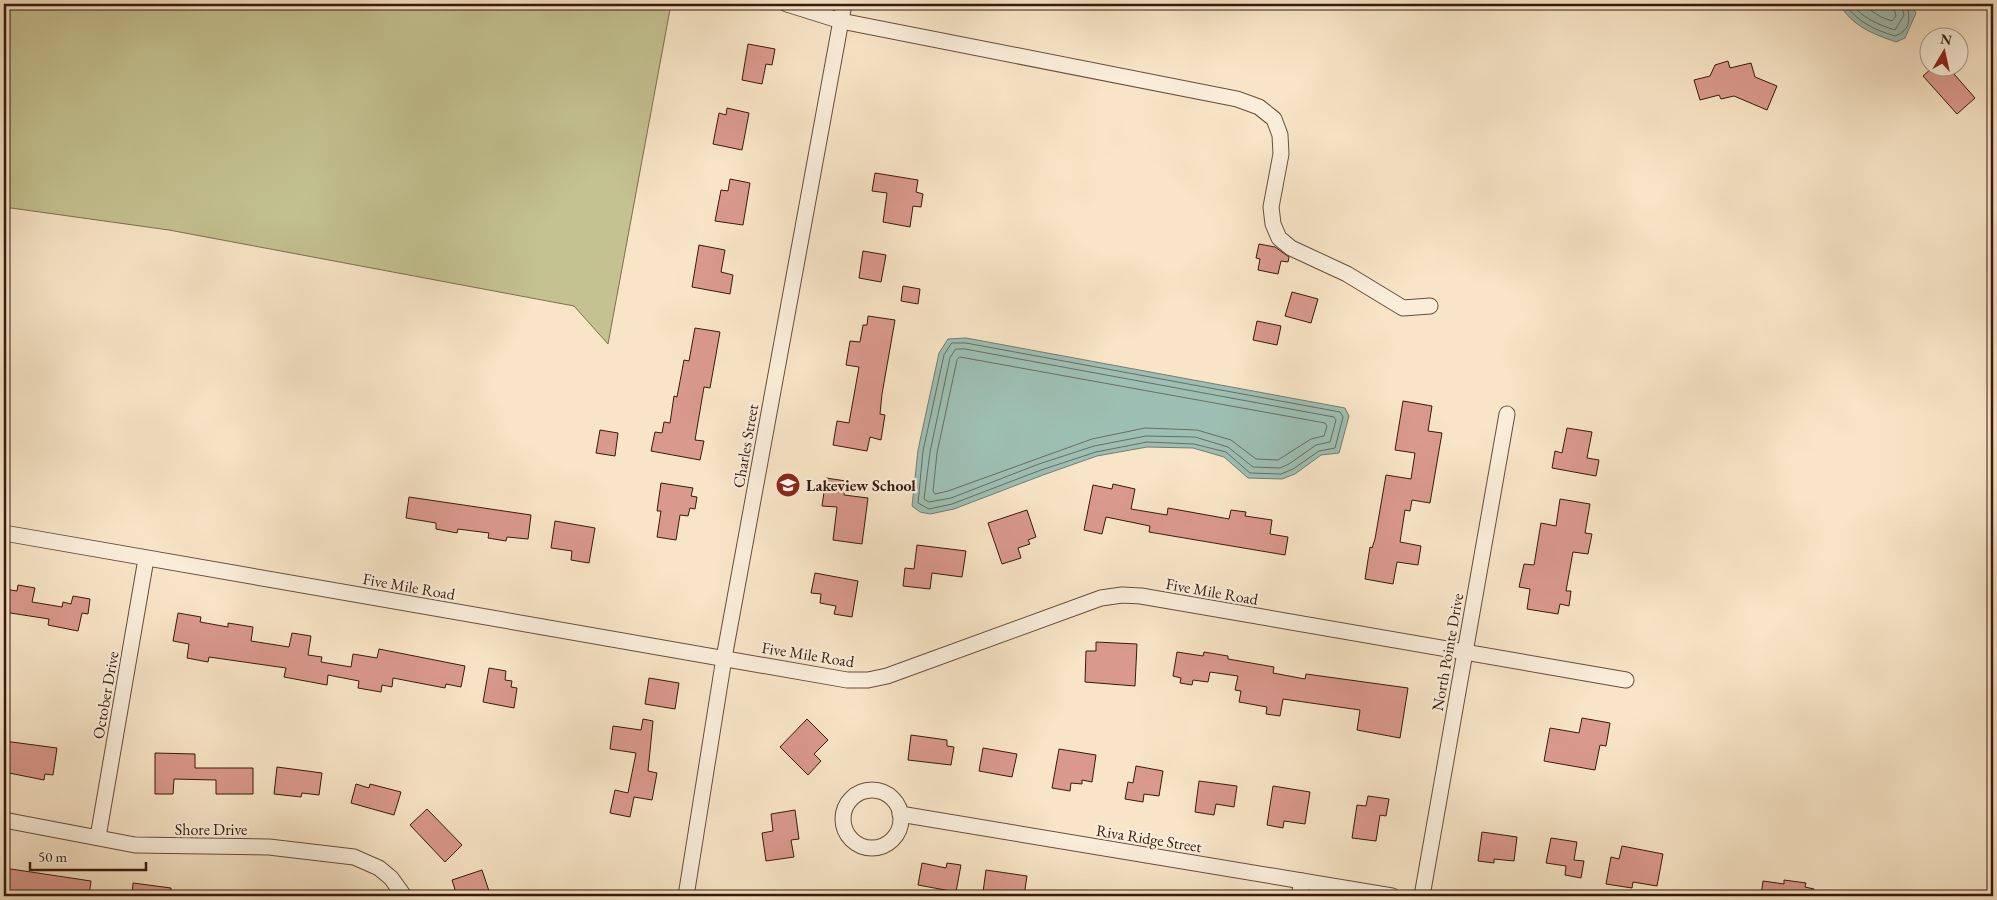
<svg xmlns="http://www.w3.org/2000/svg" width="1997" height="900" font-family="'EB Garamond',serif">
	<style>
		.green { fill: #c4c291; stroke: #7e6e4e }
		.water { fill: #9dbfb3; stroke: #747d70 }
		.lines { fill: none; stroke-linecap: round; stroke-linejoin: round }
		.shore { stroke: #6a6c60; stroke-width: 1 }
		.stream { stroke: #747d70; stroke-width: 4.5 }
		.building { fill: #da998d; stroke: #371a0c }
		.street-casing { stroke: #674d3b; stroke-width: 17 }
		.street { stroke: #faeedb; stroke-width: 15 }
		.labels { text-anchor: middle; stroke-width: 4.5; stroke-linejoin: round; paint-order: stroke }
		.street-label { font-size: 16px; fill: #371a0c; stroke: #faeedb }
		.poi-label { font-size: 16px; font-weight: bold; fill: #371a0c; stroke: #faeedb; text-anchor: start }
	</style>
	<rect width="100%" height="100%" fill="#f8e5c7"/>
	<filter id="stains"><feTurbulence type="fractalNoise" baseFrequency=".004" numOctaves="4"/><feColorMatrix values="0 0 0 0 .2 0 0 0 0 .09 0 0 0 0 .02 0 0 0 .5 -.17"/></filter>
	<radialGradient id="worn" r=".72"><stop offset=".6" stop-color="#630" stop-opacity="0"/><stop offset="1" stop-color="#630" stop-opacity=".3"/></radialGradient>
	<polygon class="green" points="4,4 671,4 608,344 574,306 169,230 4,207"/>
	<g class="water">
		<path d="M1839,4H1911L1916,13L1905,38L1896,42C1871,33 1854,27 1839,4Z"/>
		<polygon points="966,338 1345,408 1349,416 1339,453 1321,455 1295,474 1282,479 1248,478 1224,457 1193,448 1147,447 1097,456 1043,475 954,509 930,514 920,512 912,506 918,450 939,353 948,339"/>
	</g>
	<g class="lines">
		<g class="shore">
			<path d="M1845,4C1857,22 1875,30 1895,36C1913,29 1909,17 1907,4"/>
			<path d="M1852,4C1862,18 1879,25 1895,30L1904,15L1901,4"/>
			<polyline points="1861,4 1881,17 1892,21 1896,16 1893,4"/>
			<polygon points="952,343 966,343 1340,412 1343,417 1335,448 1319,451 1293,469 1281,474 1250,473 1226,452 1194,444 1147,442 1096,452 1041,470 952,504 929,509 918,503 923,451 944,355"/>
			<polygon points="956,349 965,349 1334,417 1336,420 1330,442 1316,445 1289,464 1280,468 1253,467 1228,447 1195,437 1146,436 1094,446 1039,464 951,498 929,502 924,499 930,452 950,358"/>
			<polygon points="960,357 1325,423 1327,426 1324,436 1311,439 1278,460 1256,459 1231,440 1197,430 1145,428 1092,439 948,491 935,494 933,491 937,453 957,360"/>
		</g>
		<polyline class="stream" points="1985,5 1993,15"/>
	</g>
	<g class="building">
		<polygon points="748,44 775,49 772,65 766,64 762,84 742,80"/>
		<polygon points="1728,61 1730,68 1751,63 1755,77 1777,86 1767,110 1734,96 1721,99 1719,95 1700,100 1694,80 1710,76 1715,65"/>
		<polygon points="1932,68 1962,68 1954,74 1975,98 1957,114 1923,76"/>
		<polygon points="727,108 749,113 742,150 713,144 719,113 726,115"/>
		<polygon points="875,173 918,180 916,192 923,194 921,207 913,206 910,227 883,222 887,193 872,191"/>
		<polygon points="730,179 750,183 743,225 715,221 721,190 728,191"/>
		<polygon points="1259,244 1275,247 1289,257 1288,262 1281,261 1278,274 1258,270 1260,259 1256,258"/>
		<polygon points="699,245 725,250 721,272 733,275 730,294 692,287"/>
		<polygon points="863,251 886,255 881,282 859,278"/>
		<polygon points="903,286 920,289 918,304 901,301"/>
		<polygon points="1292,292 1318,299 1311,323 1285,316"/>
		<polygon points="868,316 895,320 882,394 880,414 885,415 881,440 870,437 867,451 833,445 837,421 849,423 859,367 846,365 850,341 860,342 863,325 867,325"/>
		<polygon points="1257,321 1281,326 1277,345 1253,340"/>
		<polygon points="695,328 720,332 710,388 704,387 695,440 704,441 700,460 651,451 655,432 662,433 664,422 670,423 674,396 677,397 684,360 689,361"/>
		<polygon points="1403,401 1432,406 1428,431 1442,433 1430,503 1412,500 1410,511 1405,510 1400,542 1421,546 1418,565 1397,562 1393,584 1365,579 1370,547 1372,548 1375,539 1386,475 1411,479 1415,453 1395,450"/>
		<polygon points="1567,428 1592,432 1587,458 1599,460 1596,476 1552,468 1555,451 1562,453"/>
		<polygon points="600,430 618,433 615,456 596,453"/>
		<polygon points="826,478 846,481 844,495 868,498 862,544 833,540 837,507 822,506"/>
		<polygon points="661,483 693,488 691,496 697,497 695,509 690,508 688,516 680,515 676,540 657,537 661,511 657,511"/>
		<polygon points="1113,484 1135,489 1131,509 1167,515 1168,508 1229,519 1231,510 1246,512 1245,516 1272,520 1270,534 1288,537 1285,555 1149,532 1150,526 1106,517 1102,534 1084,530 1093,485 1112,489"/>
		<polygon points="409,497 531,515 528,539 507,537 506,541 488,538 489,533 458,529 457,533 436,529 436,523 406,518"/>
		<polygon points="1560,499 1590,504 1585,533 1592,534 1588,554 1573,552 1566,591 1571,591 1569,606 1560,604 1558,614 1527,609 1530,589 1519,587 1524,564 1534,565 1541,523 1556,526"/>
		<polygon points="1027,510 1036,537 1028,540 1030,544 1018,548 1021,558 1002,564 988,523"/>
		<polygon points="555,521 595,528 589,563 571,560 572,551 551,548"/>
		<polygon points="917,545 966,551 962,577 932,573 930,589 903,586 905,568 914,569"/>
		<polygon points="815,573 858,581 852,617 834,614 836,606 820,603 821,594 811,593"/>
		<polygon points="18,585 35,588 32,602 62,607 63,602 71,604 73,596 90,599 88,614 82,613 78,631 48,625 49,619 4,612 4,589 17,591"/>
		<polygon points="178,613 201,617 200,622 228,627 228,623 253,627 251,641 289,647 292,633 311,636 308,655 322,657 321,662 351,667 353,654 377,658 379,649 465,666 461,687 446,684 445,688 393,678 392,687 382,685 381,692 358,688 359,681 328,675 327,685 284,677 286,668 209,657 208,662 187,658 189,644 173,641"/>
		<polygon points="1096,642 1137,644 1135,686 1085,682 1086,651 1096,651"/>
		<polygon points="1177,652 1203,656 1204,652 1228,656 1228,659 1274,667 1273,673 1305,679 1306,674 1408,688 1400,738 1357,730 1360,710 1283,699 1280,716 1266,714 1267,707 1239,702 1241,691 1235,690 1238,676 1210,672 1208,682 1193,680 1192,685 1180,683 1181,678 1173,676"/>
		<polygon points="489,668 506,671 505,680 512,681 511,687 517,688 514,708 483,702"/>
		<polygon points="649,678 679,683 675,709 645,704"/>
		<polygon points="1582,718 1610,723 1606,746 1600,745 1595,770 1544,761 1550,728 1579,733"/>
		<polygon points="643,719 653,721 648,771 657,773 652,800 634,797 630,817 610,813 615,790 628,793 636,753 610,749 613,726 641,730"/>
		<polygon points="807,719 828,740 814,754 821,761 808,775 780,747"/>
		<polygon points="911,735 947,740 947,746 954,747 951,765 908,760"/>
		<polygon points="4,741 57,748 53,775 45,774 44,780 4,772"/>
		<polygon points="983,748 1017,754 1012,777 979,771"/>
		<polygon points="1059,749 1096,755 1092,782 1082,780 1082,784 1071,783 1070,791 1052,788"/>
		<polygon points="155,753 195,754 195,768 253,768 253,794 216,794 216,780 174,779 173,794 155,794"/>
		<polygon points="1136,766 1163,771 1159,796 1144,794 1143,802 1125,799 1128,782 1133,783"/>
		<polygon points="277,767 322,773 319,795 302,793 301,797 274,794"/>
		<polygon points="1199,781 1237,786 1234,807 1216,804 1214,815 1195,812"/>
		<polygon points="356,784 369,788 370,784 401,792 394,815 351,803"/>
		<polygon points="1273,786 1310,792 1305,824 1284,821 1283,828 1267,825"/>
		<polygon points="1368,796 1389,799 1386,816 1380,815 1376,841 1352,838 1357,805 1366,806"/>
		<polygon points="427,809 462,845 445,862 410,825"/>
		<polygon points="795,810 799,839 791,840 794,857 766,861 762,833 773,831 771,814"/>
		<polygon points="1482,832 1517,837 1514,861 1494,859 1494,863 1478,861"/>
		<polygon points="1551,838 1577,842 1574,860 1584,861 1581,878 1565,875 1566,866 1546,863"/>
		<polygon points="1622,846 1663,854 1657,886 1633,882 1632,888 1606,884 1611,857 1619,859"/>
		<polygon points="922,863 946,868 947,863 961,865 956,892 918,885"/>
		<polygon points="4,868 91,881 89,896 4,894"/>
		<polygon points="482,870 489,891 481,894 482,896 457,896 452,880"/>
		<polygon points="986,870 1027,876 1024,896 995,896 996,894 983,892"/>
		<polygon points="1784,880 1806,883 1805,887 1814,889 1813,896 1761,896 1763,881 1784,884"/>
		<polygon points="133,883 171,888 171,896 132,896"/>
	</g>
	<g class="lines">
		<defs>
			<g id="street">
				<polyline points="787,4 841,21 1237,99 1259,107 1274,119 1280,135 1281,154 1271,207 1273,224 1279,238 1291,248 1347,274 1403,308 1430,306"/>
				<polyline points="4,533 847,680 868,680 887,676 1101,598 1122,595 1141,596 1626,680"/>
				<circle cx="872" cy="819" r="29"/>
				<polyline points="900,814 1392,896"/>
				<polyline points="4,820 135,845 269,847 354,857 379,868 391,878 404,896"/>
				<polyline points="98,837 146,559"/>
				<polyline points="686,896 724,658 844,4"/>
				<polyline points="1299,896 1302,881"/>
				<polyline points="1422,896 1507,414"/>
			</g>
		</defs>
		<use href="#street" class="street-casing"/>
		<use href="#street" class="street"/>
	</g>
	<defs>
		<symbol id="school-disc" viewBox="-11 -11 22 22"><circle r="9.5" fill="#8f2418" stroke="#faeedb"/><path d="M0-5L7-2L0 1L-7-2ZM-4 1L0 2.5L4 1V4Q0 6-4 4Z" fill="#fff"/></symbol>
	</defs>
	<g fill-rule="evenodd">
		<use href="#school-disc" x="774" y="471" width="28" height="28"/>
	</g>
	<g class="labels">
		<g class="street-label">
			<text transform="translate(745 446) rotate(-80)" y="6">Charles Street</text>
			<text transform="translate(409 586) rotate(10)" y="6">Five Mile Road</text>
			<text transform="translate(1212 591) rotate(10)" y="6">Five Mile Road</text>
			<text transform="translate(1447 652) rotate(-80)" y="6">North Pointe Drive</text>
			<text transform="translate(808 654) rotate(9)" y="6">Five Mile Road</text>
			<text transform="translate(105 695) rotate(-80)" y="6">October Drive</text>
			<text x="211" y="835">Shore Drive</text>
			<text transform="translate(1149 838) rotate(9)" y="6">Riva Ridge Street</text>
		</g>
		<g class="poi-label">
			<text x="806" y="491">Lakeview School</text>
		</g>
	</g>
	<rect width="1997" height="900" fill="none" stroke="#f8e5c7" stroke-width="20"/>
	<rect x="5" y="5" width="1987" height="890" fill="none" stroke="#371a0c" stroke-width="2.5"/>
	<rect x="10" y="10" width="1977" height="880" fill="none" stroke="#371a0c"/>
	<g transform="translate(1944 52) rotate(9)"><circle r="24" fill="#faeedb" stroke="#ac9988"/>
	<path d="M0-4L9 19L0 12L-9 19Z" fill="#8f2418"/>
	<text y="-8" font-size="14" font-weight="bold" text-anchor="middle" fill="#371a0c">N</text>
	</g>
	<path d="M30 862v8h116v-8" fill="none" stroke="#371a0c" stroke-width="2.5"/>
	<text x="38" y="862" font-size="15" fill="#371a0c" stroke="#faeedb" stroke-width="4" paint-order="stroke">50 m</text>
	<rect width="100%" height="100%" filter="url(#stains)"/>
	<rect width="100%" height="100%" fill="url(#worn)"/>
</svg>
